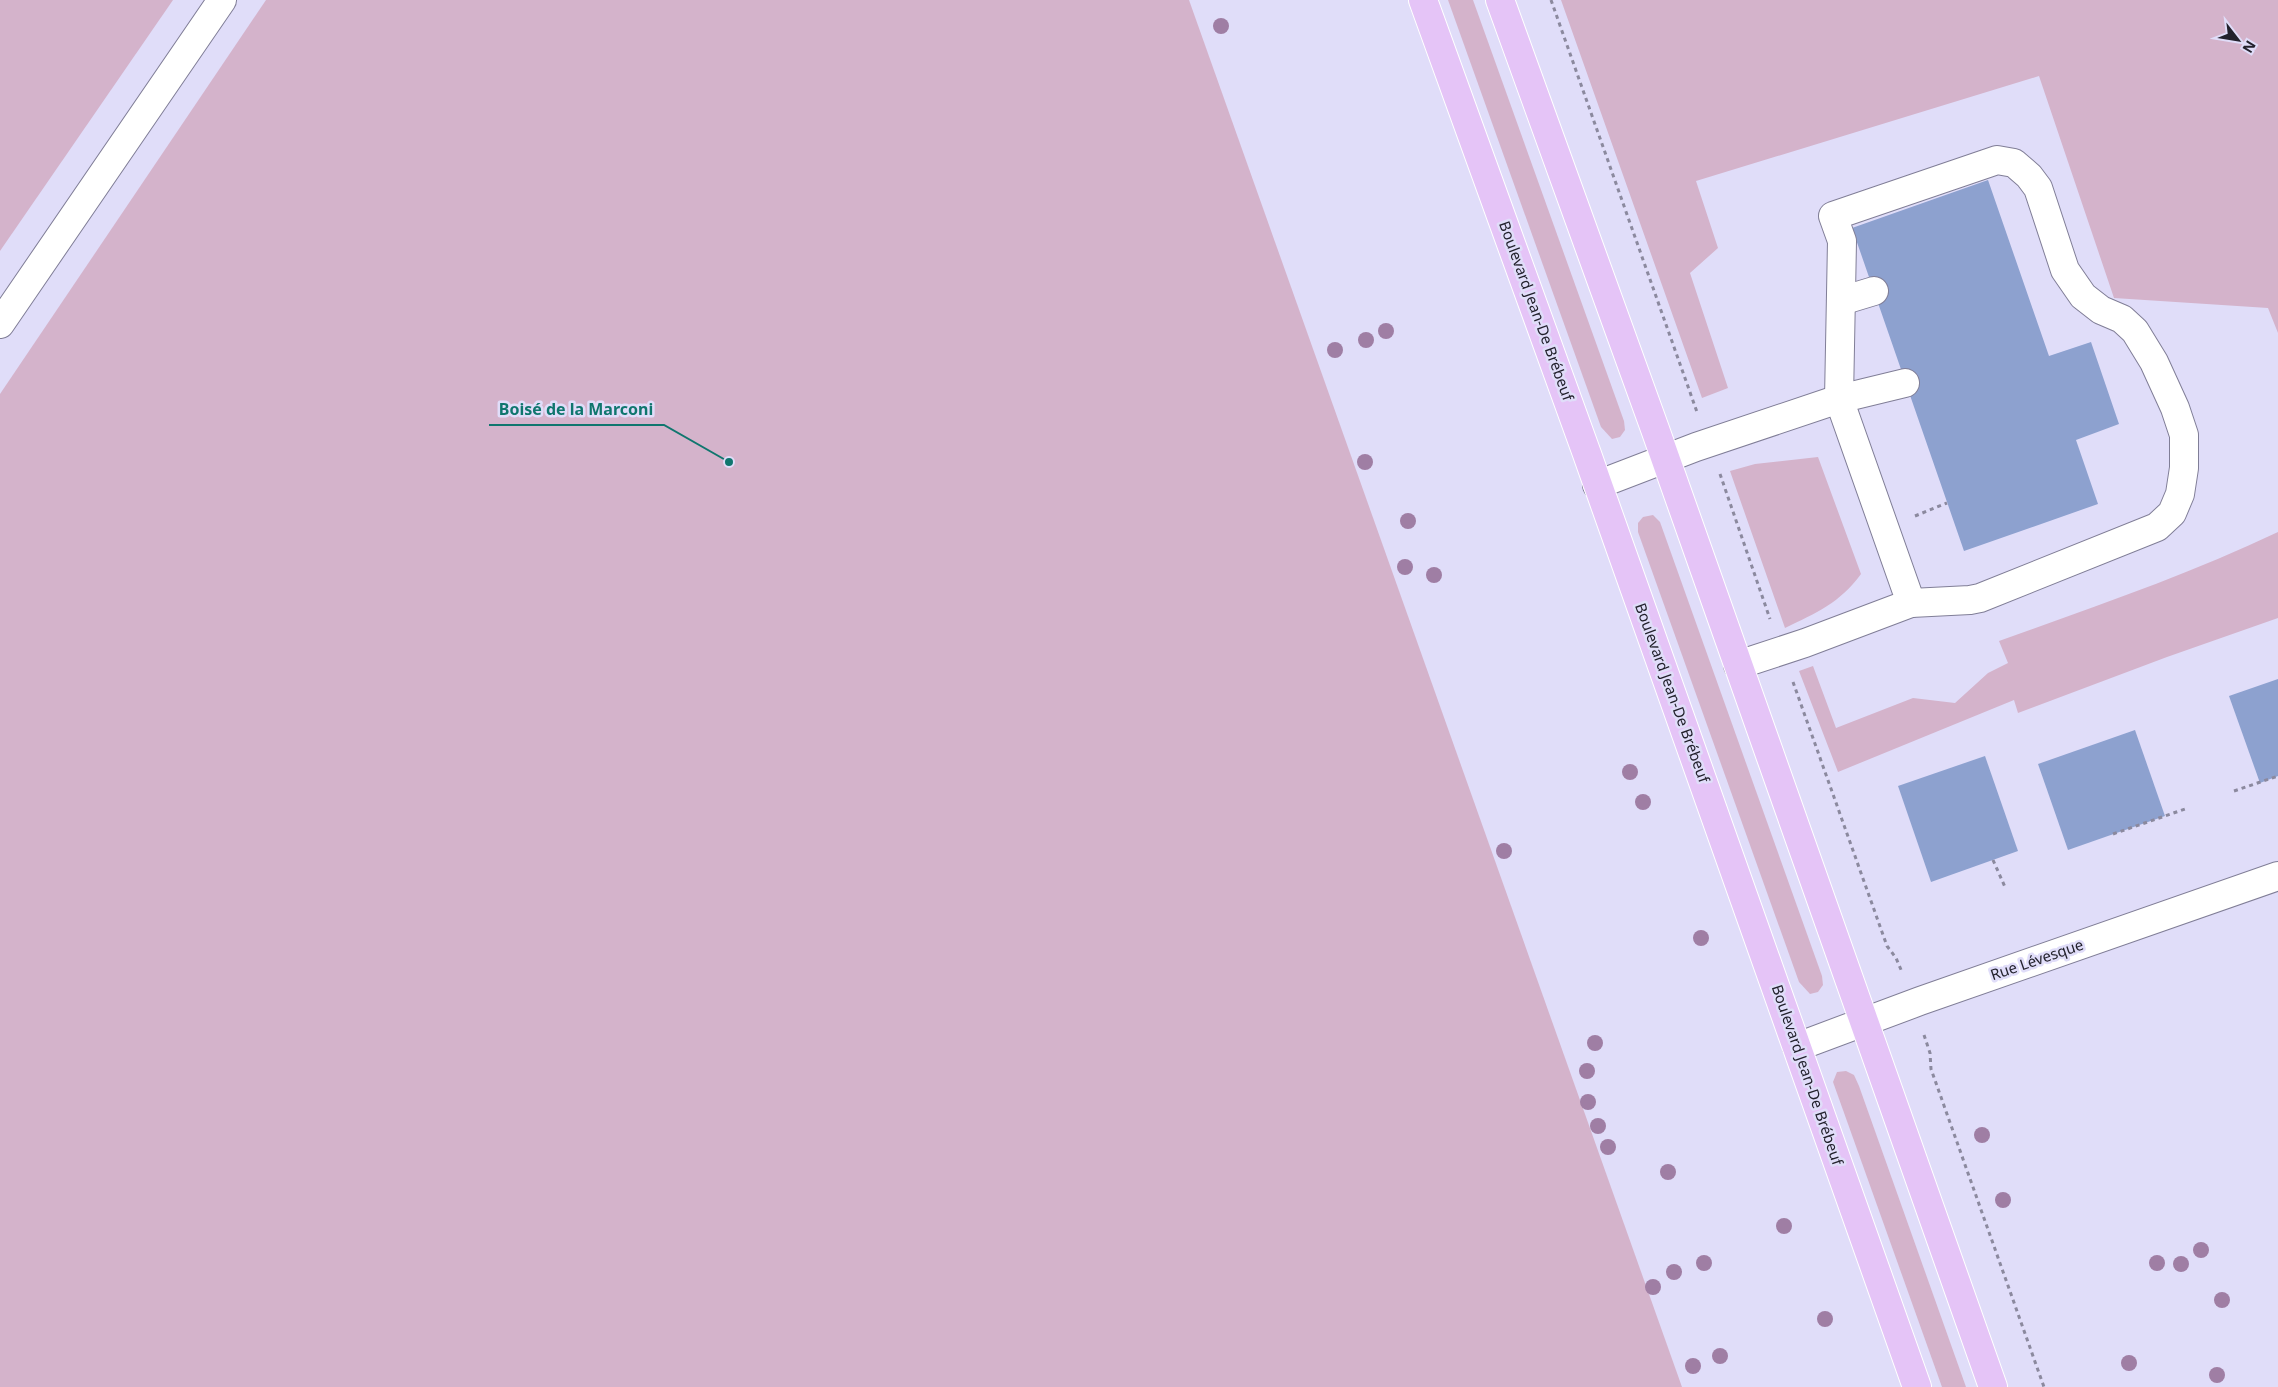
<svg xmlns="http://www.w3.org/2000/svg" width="2278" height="1387" font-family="'Noto Sans',sans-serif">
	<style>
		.green { fill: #d4b3cb }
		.building { fill: #8da1cf }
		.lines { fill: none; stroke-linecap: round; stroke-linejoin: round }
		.minor-casing { stroke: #807e97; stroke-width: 30 }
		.major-casing { stroke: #fff; stroke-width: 30 }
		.path { stroke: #8b899e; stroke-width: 3; stroke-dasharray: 4 4; stroke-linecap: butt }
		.minor { stroke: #fff; stroke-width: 28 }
		.major { stroke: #e5c4f7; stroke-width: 28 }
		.tree { fill: #9f7ea4 }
		.labels { text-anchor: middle; stroke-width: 5; stroke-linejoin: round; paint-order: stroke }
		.street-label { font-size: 15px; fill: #22212c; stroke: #e0ddf9 }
		.leader { fill: none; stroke: #0f766e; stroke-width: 2 }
		.callout-dot { fill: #0f766e; stroke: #e0ddf9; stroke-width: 2 }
		.callout-label { font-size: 16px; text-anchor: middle; font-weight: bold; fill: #0f766e; stroke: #e0ddf9; stroke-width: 5; stroke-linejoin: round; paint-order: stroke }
	</style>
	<rect width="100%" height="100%" fill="#e0ddf9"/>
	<g class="green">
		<polygon points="0,0 173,0 0,251"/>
		<polygon points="266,0 1189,0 1682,1387 0,1387 0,394"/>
		<polygon points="1448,0 1473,0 1624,421 1625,430 1620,437 1612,439 1601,427"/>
		<polygon points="1561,0 2278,0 2278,333 2268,308 2114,298 2039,76 1696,181 1718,248 1690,273 1728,388 1702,398"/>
		<path d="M1818,457L1861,574C1840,603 1816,613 1785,628L1730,471L1755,464Z"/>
		<polygon points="1653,515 1660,522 1822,976 1823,985 1818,992 1810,994 1799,982 1638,532 1638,523 1643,517"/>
		<path d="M2278,532V618L2167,657L2018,713L2014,700L1838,772L1799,671L1813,666L1836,728L1913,698L1955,703L1988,673L2008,663L1999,641C2093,607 2188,575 2278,532Z"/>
		<polygon points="1846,1071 1854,1075 1859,1086 1966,1387 1942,1387 1833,1082 1837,1072"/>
	</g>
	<g class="building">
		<polygon points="1988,180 2049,356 2091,342 2119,424 2076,440 2098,504 1964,551 1852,228"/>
		<polygon points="2278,679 2278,776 2260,783 2229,696"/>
		<polygon points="2135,730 2165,816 2068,850 2038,764"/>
		<polygon points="1985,756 2018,851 1931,882 1898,786"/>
	</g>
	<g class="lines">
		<defs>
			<g id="minor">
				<polyline points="1841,301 1874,291"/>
				<polyline points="0,324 222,0"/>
				<polyline points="1905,383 1839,399 1842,241 1833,216 1997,160 2014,163 2029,176 2038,188 2065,270 2083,296 2101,310 2122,319 2135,331 2154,362 2175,408 2184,435 2184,468 2180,494 2172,513 2157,527 1980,598 1970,600 1911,603"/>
				<polyline points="1597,485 1696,447 1839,399 1911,603 1805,643 1738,665"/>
				<polyline points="1797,1047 1920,1001 2278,876"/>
			</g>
			<g id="major">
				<polyline points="1423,0 1587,454 1917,1387"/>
				<polyline points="1500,0 1655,429 1993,1387"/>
			</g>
		</defs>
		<use href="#minor" class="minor-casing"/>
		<use href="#major" class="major-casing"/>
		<g class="path">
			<polyline points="1551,0 1697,412"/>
			<polyline points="1720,474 1770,619"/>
			<polyline points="1915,516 1947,503"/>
			<polyline points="1793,682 1887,946 1896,958 1902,972"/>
			<polyline points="2234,791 2278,776"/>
			<polyline points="2113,834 2188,808"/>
			<polyline points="1993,860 2005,887"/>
			<polyline points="1924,1035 1930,1053 1931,1069 2044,1387"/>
		</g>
		<use href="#minor" class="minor"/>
		<use href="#major" class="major"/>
	</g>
	<g class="tree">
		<circle cx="1221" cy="26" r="8"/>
		<circle cx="1386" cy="331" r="8"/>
		<circle cx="1366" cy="340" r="8"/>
		<circle cx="1335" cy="350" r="8"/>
		<circle cx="1365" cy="462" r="8"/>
		<circle cx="1408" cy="521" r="8"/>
		<circle cx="1405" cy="567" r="8"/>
		<circle cx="1434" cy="575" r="8"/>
		<circle cx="1630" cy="772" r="8"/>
		<circle cx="1643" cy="802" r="8"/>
		<circle cx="1504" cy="851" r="8"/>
		<circle cx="1701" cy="938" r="8"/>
		<circle cx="1595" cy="1043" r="8"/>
		<circle cx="1587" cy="1071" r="8"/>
		<circle cx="1588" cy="1102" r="8"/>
		<circle cx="1598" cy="1126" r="8"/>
		<circle cx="1982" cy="1135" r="8"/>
		<circle cx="1608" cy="1147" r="8"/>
		<circle cx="1668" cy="1172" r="8"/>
		<circle cx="2003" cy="1200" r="8"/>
		<circle cx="1784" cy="1226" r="8"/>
		<circle cx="2201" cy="1250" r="8"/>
		<circle cx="1704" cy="1263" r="8"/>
		<circle cx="2157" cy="1263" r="8"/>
		<circle cx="2181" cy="1264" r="8"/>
		<circle cx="1674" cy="1272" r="8"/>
		<circle cx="1653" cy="1287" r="8"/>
		<circle cx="2222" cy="1300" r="8"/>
		<circle cx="1825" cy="1319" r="8"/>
		<circle cx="1720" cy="1356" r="8"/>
		<circle cx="2129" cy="1363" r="8"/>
		<circle cx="1693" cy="1366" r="8"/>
		<circle cx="2217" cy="1375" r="8"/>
	</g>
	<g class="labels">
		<g class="street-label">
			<text transform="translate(1536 311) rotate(70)" y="5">Boulevard Jean-De Brébeuf</text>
			<text transform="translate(1672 693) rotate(70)" y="5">Boulevard Jean-De Brébeuf</text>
			<text transform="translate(2037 960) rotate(-19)" y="5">Rue Lévesque</text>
			<text transform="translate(1807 1075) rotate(71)" y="5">Boulevard Jean-De Brébeuf</text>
		</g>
	</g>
	<path class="leader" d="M729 462L664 425H489"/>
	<circle class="callout-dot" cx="729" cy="462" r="5"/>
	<g class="callout-label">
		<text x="576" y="415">Boisé de la Marconi</text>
	</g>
	<g transform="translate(2238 40) rotate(121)" stroke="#e0ddf9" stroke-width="4" paint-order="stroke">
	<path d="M0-4L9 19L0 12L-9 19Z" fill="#22212c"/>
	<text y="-8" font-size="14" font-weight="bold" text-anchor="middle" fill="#22212c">N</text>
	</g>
</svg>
